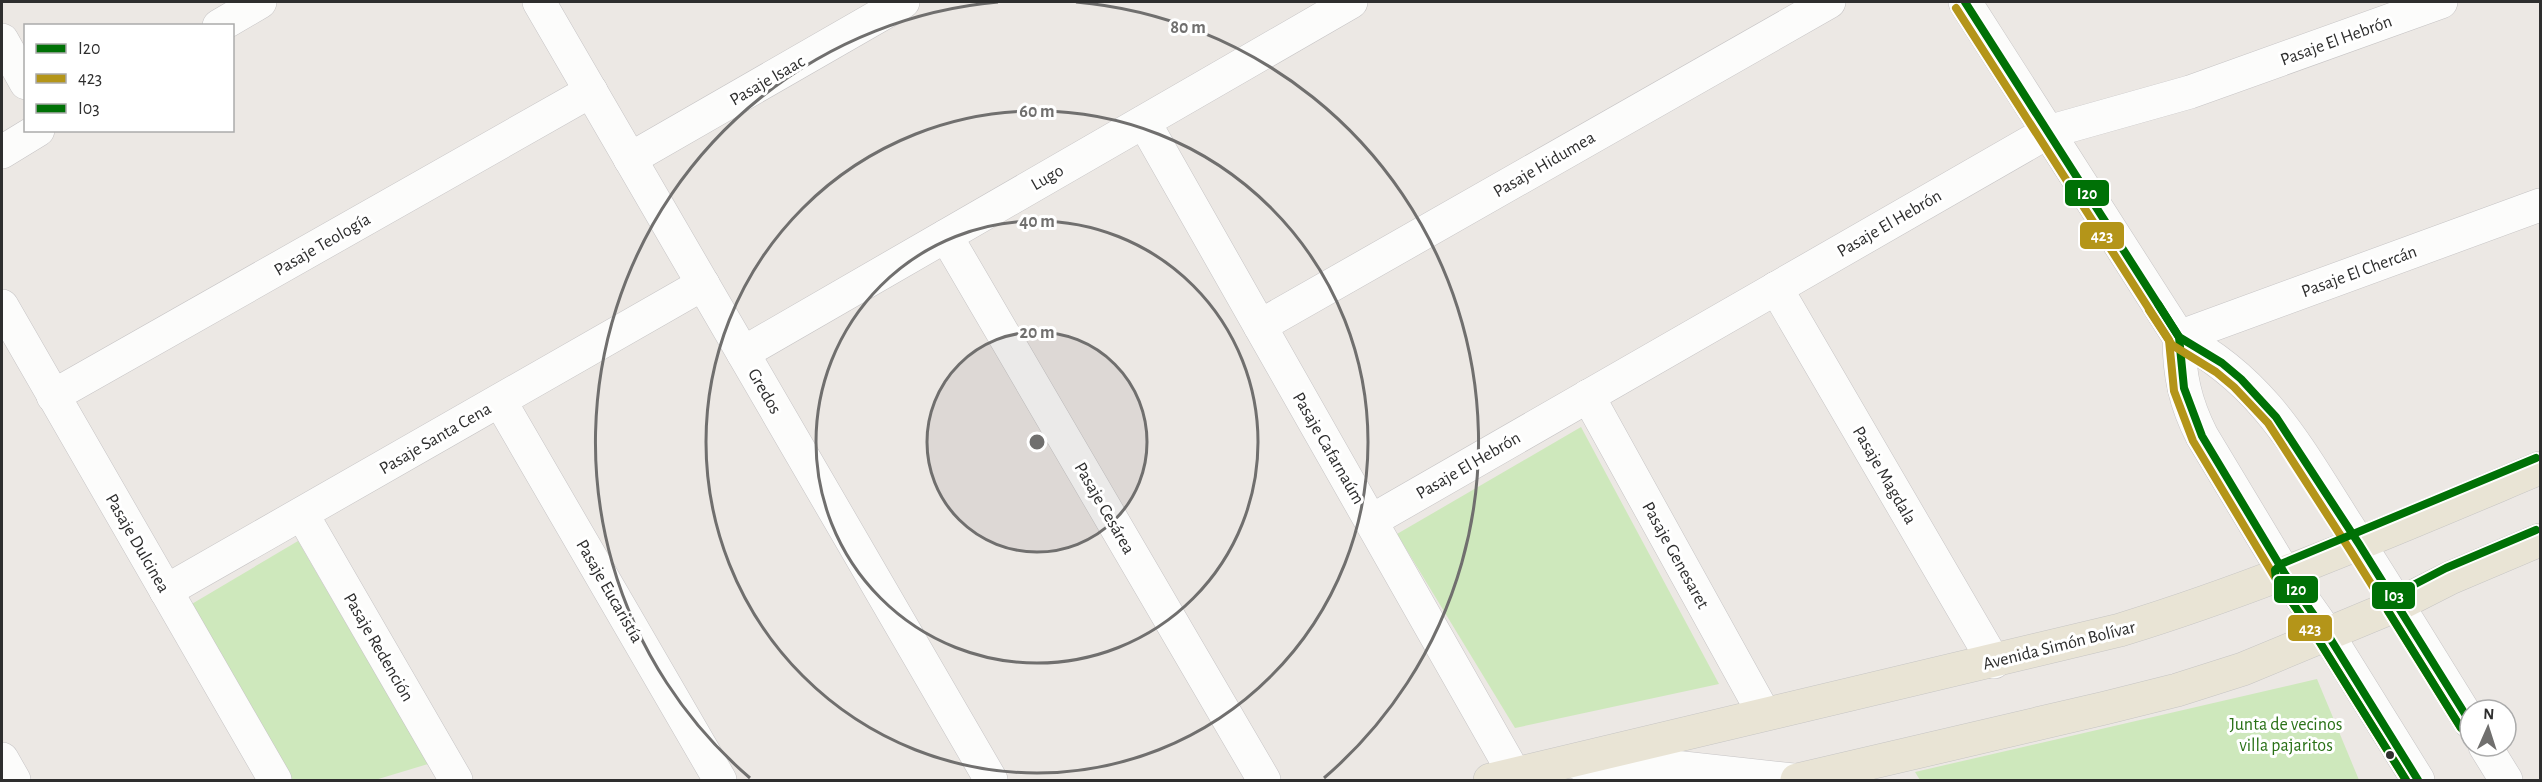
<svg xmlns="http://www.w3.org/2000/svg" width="2542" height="782" font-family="'Alegreya Sans',sans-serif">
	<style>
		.green { fill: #cee8bc }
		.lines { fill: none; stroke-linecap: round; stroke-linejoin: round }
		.minor-casing { stroke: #c6c4c5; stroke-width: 34 }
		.major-casing { stroke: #c6c5c4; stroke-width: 34 }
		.minor { stroke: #fcfcfb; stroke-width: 33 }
		.major { stroke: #e9e4d5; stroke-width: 33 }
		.bus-1-casing { stroke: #fff; stroke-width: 12 }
		.bus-2-casing { stroke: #fff; stroke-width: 12 }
		.bus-3-casing { stroke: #fff; stroke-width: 12 }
		.bus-1 { stroke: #007106; stroke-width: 8 }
		.bus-2 { stroke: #b49519; stroke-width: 8 }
		.bus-3 { stroke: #007106; stroke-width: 8 }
		.ring { fill: none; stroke: #706f6e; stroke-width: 3 }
		.bus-dot { fill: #2e2e2e; stroke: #fff; stroke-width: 2 }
		.labels { text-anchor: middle; stroke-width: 6; stroke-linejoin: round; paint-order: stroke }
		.street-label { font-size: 18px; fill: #2e2e2e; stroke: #fff }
		.park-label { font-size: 18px; fill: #2a7117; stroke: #fff }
		.centre { fill: #706f6e; stroke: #fff; stroke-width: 3 }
		.ring-label { font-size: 18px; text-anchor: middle; font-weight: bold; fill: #706f6e; stroke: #fff; stroke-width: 6; stroke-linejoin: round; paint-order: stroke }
		.line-badge { stroke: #fff; stroke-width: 2 }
		.badge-label { font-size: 16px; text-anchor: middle; font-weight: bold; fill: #fff }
	</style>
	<rect width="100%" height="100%" fill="#ece8e4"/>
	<g class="green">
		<polygon points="1581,427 1719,684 1515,728 1397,534"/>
		<polygon points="298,541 428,764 375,780 284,780 185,608"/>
		<polygon points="2317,679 2359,780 1920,780 1915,772"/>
	</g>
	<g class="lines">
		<defs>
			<g id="minor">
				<polyline points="539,2 991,780"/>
				<path d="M1965,2L2179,337C2264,382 2297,447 2347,525C2389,590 2429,656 2470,722"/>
				<polyline points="219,26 260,2"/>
				<polyline points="2,40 26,83"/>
				<polyline points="1144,122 1515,775"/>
				<polyline points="2,152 38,130"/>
				<polyline points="630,159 903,2"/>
				<polyline points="946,236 1264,780"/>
				<polyline points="1776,288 1994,662"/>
				<polyline points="2,306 275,780"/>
				<polyline points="1260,326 1829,2"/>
				<path d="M2179,337C2179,374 2185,403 2202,436L2285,574L2328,635L2418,780"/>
				<polyline points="2179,337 2540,205"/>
				<polyline points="743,353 1351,2"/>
				<polyline points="53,396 591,91"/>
				<polyline points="1588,396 1764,714"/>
				<polyline points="500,401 720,780"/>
				<polyline points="302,514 456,780"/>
				<polyline points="1371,521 2048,132 2190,92 2441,2"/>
				<polyline points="166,591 703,284"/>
				<polyline points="2485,746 2506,780"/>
				<polyline points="2,759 14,780"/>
				<polyline points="1580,764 1665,766 1793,780"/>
			</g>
			<g id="major">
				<path d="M1490,780L2120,630C2264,586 2402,526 2540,468"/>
				<polyline points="1797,780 2105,708 2177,690 2243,669 2397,605 2450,578 2540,540"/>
			</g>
		</defs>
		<use href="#minor" class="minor-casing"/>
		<use href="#major" class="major-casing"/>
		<use href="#minor" class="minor"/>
		<use href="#major" class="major"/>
		<defs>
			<g id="bus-1">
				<polyline points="1965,2 2179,337 2184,388 2202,436 2285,574 2328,635 2418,780"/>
				<polyline points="2158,304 2179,337 2222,363 2241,379 2276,417 2359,544 2470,722"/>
			</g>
			<g id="bus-2">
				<polyline points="1956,8 2169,340 2174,391 2193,441 2276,579 2319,641 2406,780"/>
				<polyline points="2149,310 2172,345 2216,372 2234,387 2268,423 2350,550 2461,728"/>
			</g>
			<g id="bus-3">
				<polyline points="2461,728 2388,611 2387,602 2392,596 2446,568 2536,530"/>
				<polyline points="2406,780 2319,641 2276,579 2275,570 2281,564 2536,458"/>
			</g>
		</defs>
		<use href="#bus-1" class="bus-1-casing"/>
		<use href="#bus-2" class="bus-2-casing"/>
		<use href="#bus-3" class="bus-3-casing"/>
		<use href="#bus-1" class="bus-1"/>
		<use href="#bus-2" class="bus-2"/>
		<use href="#bus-3" class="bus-3"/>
	</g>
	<circle cx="1037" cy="442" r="110" fill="#706f6e" fill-opacity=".12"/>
	<g class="ring">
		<circle cx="1037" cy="442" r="110"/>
		<circle cx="1037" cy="442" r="221"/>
		<circle cx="1037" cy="442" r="331"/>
		<path d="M750 778A442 442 0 0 1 998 2M1076 2A442 442 0 0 1 1324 778"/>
	</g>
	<circle class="bus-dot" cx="2390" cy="755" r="5"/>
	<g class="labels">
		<g class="street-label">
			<text transform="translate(2336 40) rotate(-20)" y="6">Pasaje El Hebrón</text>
			<text transform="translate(767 80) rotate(-30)" y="6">Pasaje Isaac</text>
			<text transform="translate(1544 164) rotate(-30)" y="6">Pasaje Hidumea</text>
			<text transform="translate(1047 177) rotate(-30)" y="6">Lugo</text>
			<text transform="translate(1889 223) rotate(-30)" y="6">Pasaje El Hebrón</text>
			<text transform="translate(322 244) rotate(-30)" y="6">Pasaje Teología</text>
			<text transform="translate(2359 271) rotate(-20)" y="6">Pasaje El Chercán</text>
			<text transform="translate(765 391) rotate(60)" y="6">Gredos</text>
			<text transform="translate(435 438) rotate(-30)" y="6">Pasaje Santa Cena</text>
			<text transform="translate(1329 448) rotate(60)" y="6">Pasaje Cafarnaúm</text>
			<text transform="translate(1468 465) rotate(-30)" y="6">Pasaje El Hebrón</text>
			<text transform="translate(1885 475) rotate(60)" y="6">Pasaje Magdala</text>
			<text transform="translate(1105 508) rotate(60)" y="6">Pasaje Cesárea</text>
			<text transform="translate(138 543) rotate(60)" y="6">Pasaje Dulcinea</text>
			<text transform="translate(1676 555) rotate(61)" y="6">Pasaje Genesaret</text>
			<text transform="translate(610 591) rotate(60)" y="6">Pasaje Eucaristía</text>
			<text transform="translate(2059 645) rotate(-14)" y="6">Avenida Simón Bolívar</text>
			<text transform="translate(379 647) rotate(60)" y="6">Pasaje Redención</text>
		</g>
		<g class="park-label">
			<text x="2286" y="730">Junta de vecinos<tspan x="2286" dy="21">villa pajaritos</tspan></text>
		</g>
	</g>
	<circle cx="1037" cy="442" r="9" class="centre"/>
	<g class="ring-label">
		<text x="1188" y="33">80 m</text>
		<text x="1037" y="117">60 m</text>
		<text x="1037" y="227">40 m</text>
		<text x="1037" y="338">20 m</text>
	</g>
	<g class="line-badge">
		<rect x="2064" y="179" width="46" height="28" rx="6" fill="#007106"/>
		<rect x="2079" y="221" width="46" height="29" rx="6" fill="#b49519"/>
		<rect x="2273" y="575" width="46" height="29" rx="6" fill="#007106"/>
		<rect x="2371" y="581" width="45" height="29" rx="6" fill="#007106"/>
		<rect x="2287" y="614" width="46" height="28" rx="6" fill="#b49519"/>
	</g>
	<g class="badge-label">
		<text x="2087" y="199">I20</text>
		<text x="2102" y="241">423</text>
		<text x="2296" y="595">I20</text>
		<text x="2394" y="601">I03</text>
		<text x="2310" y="634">423</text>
	</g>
	<rect width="2542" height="782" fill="none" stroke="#2e2e2e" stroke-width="6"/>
	<rect x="24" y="24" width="210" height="108" fill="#ffffff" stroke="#ababab" stroke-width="1.5"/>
	<rect x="36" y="44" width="30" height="9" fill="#007106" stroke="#ababab" stroke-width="1.5"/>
	<text x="78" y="54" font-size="18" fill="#2e2e2e">I20</text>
	<rect x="36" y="74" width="30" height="9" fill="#b49519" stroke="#ababab" stroke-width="1.5"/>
	<text x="78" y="84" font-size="18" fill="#2e2e2e">423</text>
	<rect x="36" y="104" width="30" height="9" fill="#007106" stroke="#ababab" stroke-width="1.5"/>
	<text x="78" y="114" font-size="18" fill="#2e2e2e">I03</text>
	<g transform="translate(2488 728) rotate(3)"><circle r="28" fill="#ffffff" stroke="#ababab" stroke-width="1.5"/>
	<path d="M0-4.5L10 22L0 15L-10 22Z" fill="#706f6e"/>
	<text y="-9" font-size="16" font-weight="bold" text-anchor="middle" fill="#2e2e2e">N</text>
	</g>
</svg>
